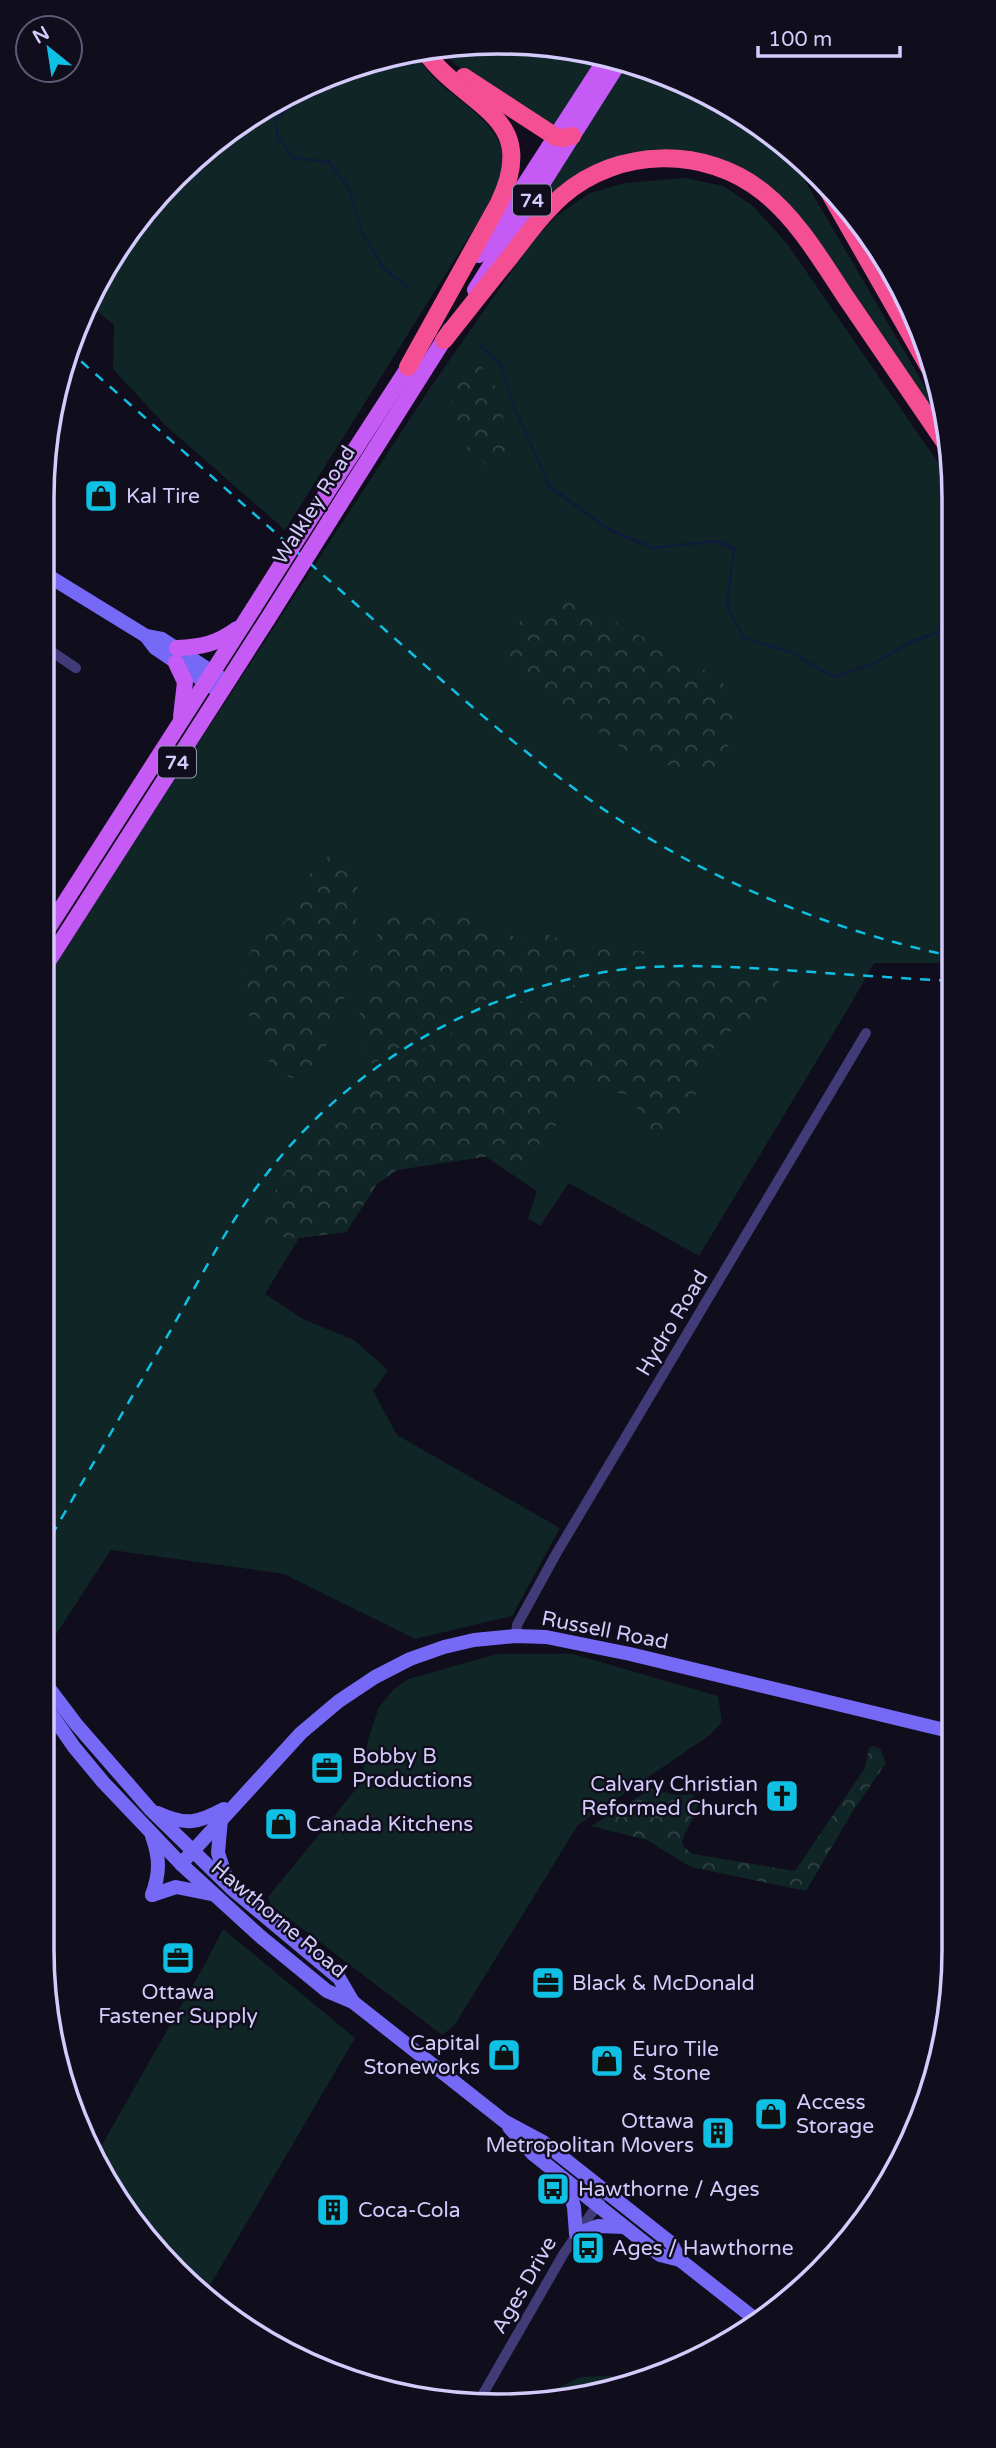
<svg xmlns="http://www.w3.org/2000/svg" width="996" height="2448" font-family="'Varela Round',sans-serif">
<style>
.grass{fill:#102526}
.forest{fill:url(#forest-crowns)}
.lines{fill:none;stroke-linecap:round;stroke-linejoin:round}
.stream{stroke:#0e1b3a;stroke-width:2.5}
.street{stroke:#413b78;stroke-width:10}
.secondary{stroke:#7669f5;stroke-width:14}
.primary{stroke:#c55af4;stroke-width:16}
.highway{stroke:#f34f92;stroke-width:18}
.rail{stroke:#0fc0e4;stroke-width:2.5;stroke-dasharray:10 9;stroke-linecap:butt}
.primary-bridge{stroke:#c55af4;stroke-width:16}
.labels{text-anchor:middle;stroke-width:5;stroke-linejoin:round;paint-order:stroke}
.shield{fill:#100d1c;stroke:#9992b9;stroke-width:2}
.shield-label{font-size:19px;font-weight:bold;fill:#d4cbfc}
.poi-label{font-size:21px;fill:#d4cbfc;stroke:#100d1c;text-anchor:start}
.street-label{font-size:21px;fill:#d4cbfc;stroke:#100d1c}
.rim{fill:none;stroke:#d4cbfc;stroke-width:3.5}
</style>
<defs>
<pattern id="forest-crowns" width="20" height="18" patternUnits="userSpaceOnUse" patternTransform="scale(1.75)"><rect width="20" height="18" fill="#102526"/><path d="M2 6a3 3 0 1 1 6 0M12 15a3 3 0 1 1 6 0" fill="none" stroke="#324346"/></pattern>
</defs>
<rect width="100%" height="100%" fill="#100d1c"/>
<!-- grass -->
<g class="grass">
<path d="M468,43L498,44L520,50L545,51L562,47L598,55L554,127C513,104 470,82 438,48Z"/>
<path d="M413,52C420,60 426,70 434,78C462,106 517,130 500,180C494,195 484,210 477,224L285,530L165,425L113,369L114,325L88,304C146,175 273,75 413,52Z"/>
<polygon points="629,62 644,66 751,119 787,150 945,421 950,438 832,270 739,169 633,156 534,220 528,216"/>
<polygon points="685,178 723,186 753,206 788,245 950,480 951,963 874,963 845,1014 699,1256 569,1183 540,1226 528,1218 537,1191 483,1155 397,1170 377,1184 346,1232 299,1238 265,1294 305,1320 354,1340 388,1370 373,1391 397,1435 560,1528 512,1616 415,1639 284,1574 111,1550 53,1639 42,1630 42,983 430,388 530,245 555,217 590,193 625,183"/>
<polygon points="497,1654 573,1654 718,1696 722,1722 710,1735 578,1825 454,2026 442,2035 271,1905 268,1897 361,1783 368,1740 379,1707 394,1689 408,1679"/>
<polygon points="223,1929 355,2038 206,2292 155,2250 98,2152 206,1962"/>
<polygon points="611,2376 625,2383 587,2397 536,2399 580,2377"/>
</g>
<!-- forest -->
<g class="forest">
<polygon points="468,364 482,367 497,390 510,451 504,474 472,456 457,431 451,400 457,379"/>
<polygon points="566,596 721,679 739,718 719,770 700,776 625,750 512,671 505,653 514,625"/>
<path d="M330,855L340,857L353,873L358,884L355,938L358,958L342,1004L330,1027L326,1046L313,1064L300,1077L291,1078L271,1066C266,1053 252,1033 250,1022C249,1017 250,1011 249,1006C244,982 235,973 252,950C263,936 283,927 292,913C307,887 301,875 330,855Z"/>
<polygon points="428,910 468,917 524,941 540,931 568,943 650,952 624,960 572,967 515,985 426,1031 373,1064 366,1059 359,1006 368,978 382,911"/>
<path d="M651,973L780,981L750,1024L717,1037L709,1063L681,1127L652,1134L629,1095L576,1084L556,1089C563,1129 550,1138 528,1169L497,1155L397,1170L377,1184L346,1232L299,1238L268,1236L259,1228C273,1197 283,1170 304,1143C314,1130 331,1119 344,1107C428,1034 538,980 651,973Z"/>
<path d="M873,1746L880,1748L886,1763L853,1811L806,1891L691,1867L647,1840L591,1826L651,1789L677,1795L692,1794L698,1801C698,1815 686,1827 682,1841L684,1847L693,1854L795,1871L865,1768L869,1748Z"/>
</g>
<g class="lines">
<!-- stream -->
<g class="stream">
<polyline points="315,82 304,95 276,120 278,138 294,158 329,162 349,188 362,232 383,267 408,288"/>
<polyline points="479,345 500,364 517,414 550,487 608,529 652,548 716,541 734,549 727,606 744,638 791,652 833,677 873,664 912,641 951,628"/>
<polyline points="562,2398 594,2387 611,2388"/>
</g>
<!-- street -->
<g class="street">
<polyline points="42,645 76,668"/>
<polyline points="516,1636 517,1625 556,1554 866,1033"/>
<polyline points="479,2401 564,2253 600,2201"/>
</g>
<!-- secondary -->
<g class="secondary">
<polyline points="42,572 146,636 162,639 220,677"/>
<polyline points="146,636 155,648 214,688"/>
<polyline points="42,1679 76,1724 150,1809 231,1888 339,1978 353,2002"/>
<polyline points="42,1701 74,1747 103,1782 181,1864 261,1937 327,1991 353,2002 504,2121 543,2142 671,2243 680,2260 755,2319"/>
<path d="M158,1813C186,1826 198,1823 224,1809"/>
<polyline points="221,1819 218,1853 227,1880"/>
<path d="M152,1836C160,1858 160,1873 152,1895"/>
<polyline points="181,1864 301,1733 339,1701 375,1677 410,1659 444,1647 474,1640 516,1636 546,1637 630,1654 953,1732"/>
<polyline points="152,1895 176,1887 211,1894"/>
<polyline points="509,2127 533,2154 660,2255 680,2260"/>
<polyline points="567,2183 574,2207 576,2234 598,2226 624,2227"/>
</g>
<!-- primary -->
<g class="primary">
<polyline points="479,255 607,57"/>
<polyline points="475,290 620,61"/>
<polyline points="317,508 415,357"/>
<polyline points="330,520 450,330"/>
<path d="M177,648C201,647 217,644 237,629"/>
<polyline points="176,663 185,682 181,717"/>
<polyline points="42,938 253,609"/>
<polyline points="42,971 267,620"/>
</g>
<!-- highway -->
<g class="highway">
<polyline points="513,44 535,47 552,46"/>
<polyline points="464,77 556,137 564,138 572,136"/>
<polyline points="824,183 929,367"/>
<path d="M444,340C466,312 488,284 510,257C526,236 542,214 562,196C618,147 706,146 763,192C798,220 821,260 845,296C880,348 915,399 950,450"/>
<path d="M408,367L499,203C542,114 464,108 424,50"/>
</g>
<!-- rail -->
<g class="rail">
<path d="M67,349C164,434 261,520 358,606C430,669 501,736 579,792C688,872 820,928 951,956"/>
<path d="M42,1552C83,1481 124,1410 165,1340C197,1285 226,1226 265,1176C354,1060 489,983 635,968C685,964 734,967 784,970C840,974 896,978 951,981"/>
</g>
<!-- primary-bridge -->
<g class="primary-bridge">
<polyline points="253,609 317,508"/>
<polyline points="267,620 330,520"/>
</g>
</g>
<!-- icons -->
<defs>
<symbol id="shop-square" viewBox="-11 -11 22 22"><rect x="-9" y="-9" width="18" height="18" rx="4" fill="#0fc0e4" stroke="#100d1c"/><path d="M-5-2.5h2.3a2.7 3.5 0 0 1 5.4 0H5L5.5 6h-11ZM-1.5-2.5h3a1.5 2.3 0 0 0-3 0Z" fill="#111"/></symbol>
<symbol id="office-square" viewBox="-11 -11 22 22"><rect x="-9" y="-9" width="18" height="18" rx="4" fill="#0fc0e4" stroke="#100d1c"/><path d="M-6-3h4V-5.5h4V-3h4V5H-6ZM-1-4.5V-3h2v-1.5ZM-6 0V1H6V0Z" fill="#111"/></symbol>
<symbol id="church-square" viewBox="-11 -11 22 22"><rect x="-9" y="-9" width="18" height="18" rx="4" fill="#0fc0e4" stroke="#100d1c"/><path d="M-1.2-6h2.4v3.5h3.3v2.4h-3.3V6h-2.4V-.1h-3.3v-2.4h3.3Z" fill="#111"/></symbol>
<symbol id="building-square" viewBox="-11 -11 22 22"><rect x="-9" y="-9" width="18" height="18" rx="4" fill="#0fc0e4" stroke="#100d1c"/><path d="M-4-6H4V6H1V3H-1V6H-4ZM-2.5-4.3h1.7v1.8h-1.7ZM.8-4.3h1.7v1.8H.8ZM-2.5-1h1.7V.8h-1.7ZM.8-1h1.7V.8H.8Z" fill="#111"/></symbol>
<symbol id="bus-square" viewBox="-11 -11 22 22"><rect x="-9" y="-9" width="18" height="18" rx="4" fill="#0fc0e4" stroke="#100d1c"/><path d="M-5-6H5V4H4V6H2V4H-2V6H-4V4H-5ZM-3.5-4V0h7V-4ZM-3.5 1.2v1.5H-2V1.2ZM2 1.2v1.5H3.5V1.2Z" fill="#111"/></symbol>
</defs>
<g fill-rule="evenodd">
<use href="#shop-square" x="82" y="477" width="38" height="38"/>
<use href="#office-square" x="308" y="1749" width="38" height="38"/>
<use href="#church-square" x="763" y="1777" width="38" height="38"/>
<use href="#shop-square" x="262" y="1805" width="38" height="38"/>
<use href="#office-square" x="159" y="1939" width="38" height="38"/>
<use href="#office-square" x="529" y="1964" width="38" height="38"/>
<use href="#shop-square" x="485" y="2036" width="38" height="38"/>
<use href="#shop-square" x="588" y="2042" width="38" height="38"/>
<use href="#shop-square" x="752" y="2095" width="38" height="38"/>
<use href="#building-square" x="699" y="2114" width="38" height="38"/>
<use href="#bus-square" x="534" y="2170" width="38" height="38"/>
<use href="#building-square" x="314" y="2191" width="38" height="38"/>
<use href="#bus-square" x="569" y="2229" width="38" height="38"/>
</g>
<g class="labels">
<!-- shield labels -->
<g class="shield">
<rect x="513" y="184.5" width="38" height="31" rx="5"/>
<rect x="158" y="746.5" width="38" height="31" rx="5"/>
</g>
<g class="shield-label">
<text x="532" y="207">74</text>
<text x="177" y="769">74</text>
</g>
<!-- poi labels -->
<g class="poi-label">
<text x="126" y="503">Kal Tire</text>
<text x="352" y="1763">Bobby B<tspan x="352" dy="24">Productions</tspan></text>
<text x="758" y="1791" text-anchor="end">Calvary Christian<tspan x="758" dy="24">Reformed Church</tspan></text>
<text x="306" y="1831">Canada Kitchens</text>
<text x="572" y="1990">Black &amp; McDonald</text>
<text x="178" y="1999" text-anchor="middle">Ottawa<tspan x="178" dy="24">Fastener Supply</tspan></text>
<text x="480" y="2050" text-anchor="end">Capital<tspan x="480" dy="24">Stoneworks</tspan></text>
<text x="632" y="2056">Euro Tile<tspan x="632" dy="24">&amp; Stone</tspan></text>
<text x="796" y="2109">Access<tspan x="796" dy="24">Storage</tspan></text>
<text x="694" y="2128" text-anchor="end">Ottawa<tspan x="694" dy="24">Metropolitan Movers</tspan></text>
<text x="578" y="2196">Hawthorne / Ages</text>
<text x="358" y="2217">Coca-Cola</text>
<text x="612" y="2255">Ages / Hawthorne</text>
</g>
<!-- street labels -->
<g class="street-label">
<text transform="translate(314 505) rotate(-58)" y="7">Walkley Road</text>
<text transform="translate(672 1323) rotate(-59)" y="7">Hydro Road</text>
<text transform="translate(605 1630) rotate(11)" y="7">Russell Road</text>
<text transform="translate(279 1919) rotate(40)" y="7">Hawthorne Road</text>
<text transform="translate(524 2285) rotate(-60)" y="7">Ages Drive</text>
</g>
</g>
<!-- crop -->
<path d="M0 0H996V2448H0ZM498 54H498A444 444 0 0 1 942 498V1950A444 444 0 0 1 498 2394H498A444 444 0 0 1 54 1950V498A444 444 0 0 1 498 54Z" fill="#100d1c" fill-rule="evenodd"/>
<path class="rim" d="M498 54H498A444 444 0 0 1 942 498V1950A444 444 0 0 1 498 2394H498A444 444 0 0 1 54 1950V498A444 444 0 0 1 498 54Z"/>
<!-- north arrow -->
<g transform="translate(49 49) rotate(330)"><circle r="33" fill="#100d1c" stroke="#5e5976" stroke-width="2"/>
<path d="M0-5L12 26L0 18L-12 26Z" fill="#0fc0e4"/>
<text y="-10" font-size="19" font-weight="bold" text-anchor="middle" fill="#d4cbfc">N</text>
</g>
<!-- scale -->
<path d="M758 46v10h142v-10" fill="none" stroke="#d4cbfc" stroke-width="3.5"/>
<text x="768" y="46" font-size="21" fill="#d4cbfc" stroke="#100d1c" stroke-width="5" paint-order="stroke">100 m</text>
</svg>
